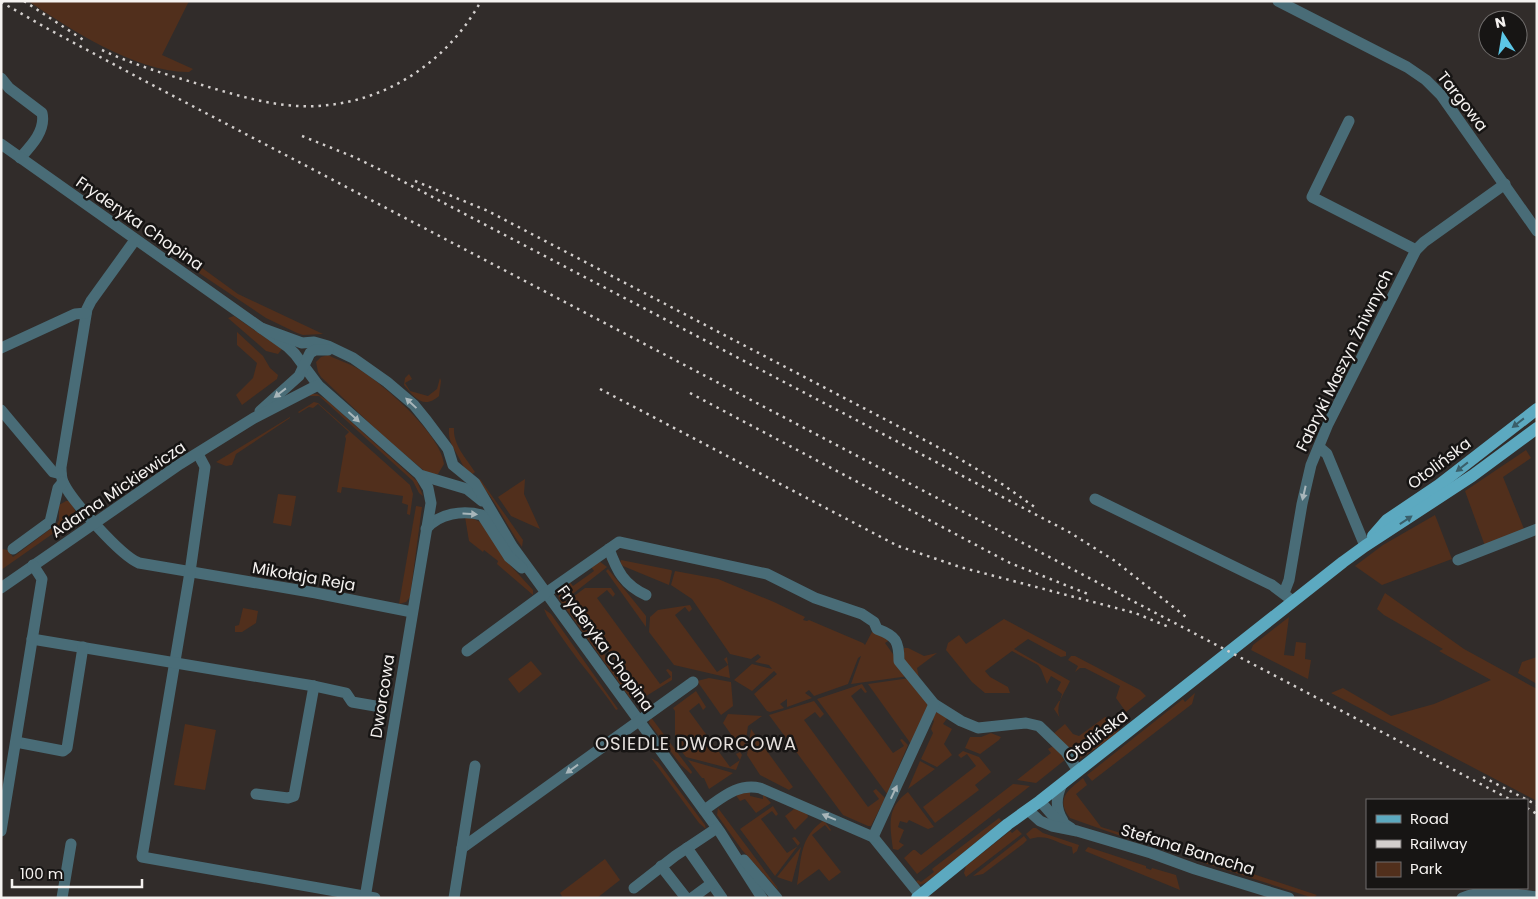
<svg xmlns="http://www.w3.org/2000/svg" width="1538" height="899" font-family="Poppins,sans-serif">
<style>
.green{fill:#512f1c}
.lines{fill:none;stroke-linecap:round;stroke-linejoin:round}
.minor{stroke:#496c77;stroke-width:11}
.major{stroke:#5ca9c0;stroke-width:12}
.rail{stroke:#d3cfcd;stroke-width:2.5;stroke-dasharray:2.5 5;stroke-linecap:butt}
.oneway{fill:#a8b6ba}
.oneway2{fill:#3a5f6a}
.labels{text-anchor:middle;stroke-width:5;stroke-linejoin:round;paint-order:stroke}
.street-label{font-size:16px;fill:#f5f2f0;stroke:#171514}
.neighbourhood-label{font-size:18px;letter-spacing:1px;fill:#e5e0dd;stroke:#171514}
</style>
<rect width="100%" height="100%" fill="#312c2a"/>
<!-- green -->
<g class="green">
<path d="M28,1H189L162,55L193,69L189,72C137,73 70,29 28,1Z"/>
<polygon points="198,265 238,294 323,334 303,335 297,333 266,318 196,271 196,269 194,267"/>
<polygon points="234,316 282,349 278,354 266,351 228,318"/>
<polygon points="237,332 263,356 270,368 278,375 277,379 242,405 236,395 253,378 257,363 237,345"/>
<path d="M328,355C340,361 354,365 365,373C389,390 441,435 444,464L438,474L429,475L382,435L321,377L318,372L316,362L321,357Z"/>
<path d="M409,374L412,379L405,383L410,391L428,396L437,389L440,378L441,381L439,396C423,410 414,397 404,385L405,378Z"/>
<polygon points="311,394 317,394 327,400 417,481 423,496 419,493 413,481 327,403 319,396 305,396"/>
<polygon points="314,402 318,403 410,485 413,494 410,515 407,514 408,505 402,503 403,496 342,487 341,493 337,492 346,439 345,436 349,432 318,404 313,408 309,407 299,413 298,412"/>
<polygon points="290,417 290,418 236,454 232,465 226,466 216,462"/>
<path d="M449,428H454C453,445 466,458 475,472L470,476C465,470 463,465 459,458C453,447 448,441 449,428Z"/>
<polygon points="1526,450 1531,458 1503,477 1524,529 1485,546 1465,491"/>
<path d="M480,479L523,540L522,547C506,526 496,499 477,481Z"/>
<polygon points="525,479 524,494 540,529 511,516 498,497"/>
<polygon points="278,494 296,496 291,526 273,523"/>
<polygon points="66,501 70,501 78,516 1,570 1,549 8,550 13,557 57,524 59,520 59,505"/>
<polygon points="416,506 422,507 410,597 406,602 399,604"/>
<polygon points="1435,515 1452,559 1382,585 1355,566 1383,545"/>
<polygon points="465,517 474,519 482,523 510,565 533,590 533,595 497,564 498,561 484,550 483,552 469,541"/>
<polygon points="621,560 671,570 672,571 669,585 623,566 620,563"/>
<polygon points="599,561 607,567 570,596 567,596 561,587 569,581 573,586 594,571 590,565"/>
<polygon points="608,569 646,616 646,627 606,571"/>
<polygon points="675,571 718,579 774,602 805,617 803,620 807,621 809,620 863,643 865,645 872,632 877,632 891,639 885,643 909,676 851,684 861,656 858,658 848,684 814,696 809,690 805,693 812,698 787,707 787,699 780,704 784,708 770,712 767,711 754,694 777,674 774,671 752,691 734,680 752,664 772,669 769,665 755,662 761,657 758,654 751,659 730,654 692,599 671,585"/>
<polygon points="585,588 611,588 615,594 613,597 607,590 597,598 660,684 671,677 666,670 668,669 672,672 672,680 643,698 570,599"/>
<polygon points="558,591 634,695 630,698 559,599"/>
<polygon points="1385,593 1464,649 1537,689 1537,801 1331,693 1343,688 1391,716 1434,704 1491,680 1439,651 1443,649 1384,615 1377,609"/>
<polygon points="690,605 692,609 689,612 685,607 675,615 717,672 728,665 724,659 727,657 730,678 674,665 649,632 650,617 658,610"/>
<polygon points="243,608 258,611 256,623 242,632 235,632 235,626 239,625"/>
<path d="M544,609L551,614L618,709L616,710C608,698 600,688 591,676C575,657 561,636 547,616Z"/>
<polygon points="1289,617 1284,655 1294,656 1296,642 1306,643 1305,659 1311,660 1308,679 1251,650 1253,645"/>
<path d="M1004,619L1066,652V656L1061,657L1028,639L1014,649L1070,681C1065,692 1054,706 1060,718L1054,709L1059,701H1060L1062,694L1057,690L1061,682L1051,676L1047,684L1041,669L1038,665L1012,651L985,671L990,677L1008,687L1010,693H985L972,682L946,650L948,643L959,635L966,644Z"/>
<polygon points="904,648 908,648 924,656 937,653 917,668 919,678 900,660"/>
<polygon points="1071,656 1075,656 1140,690 1146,696 1126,712 1116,698 1120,686 1085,668 1080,668 1075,672 1078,666 1068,660"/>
<polygon points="1537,657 1537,684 1518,673 1522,662"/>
<polygon points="531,661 542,674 519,693 508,679"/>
<polygon points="709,678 731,682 733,706 721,715 697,681"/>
<polygon points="910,678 931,705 911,744 868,684"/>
<polygon points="862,684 867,692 865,693 861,688 851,696 893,753 904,746 900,740 902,739 908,745 887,794 817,699"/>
<polygon points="696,691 706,707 703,710 699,703 689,711 730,767 740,760 736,754 740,752 742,755 736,770 686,757 675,743 675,711 673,708"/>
<polygon points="1195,693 1192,704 1092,781 1087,775 1183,699 1185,702"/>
<polygon points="814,701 824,714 820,718 815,712 804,720 868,807 879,799 873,791 876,789 885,798 871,826 868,826 843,815 769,715"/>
<polygon points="936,710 948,717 943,724 952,729 944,744 952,755 937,767 921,759 933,733 931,729 934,721 931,717"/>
<polygon points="728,714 762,716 748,726 744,753 723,723"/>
<polygon points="650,716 692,772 691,774 681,765 649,723"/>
<polygon points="1105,717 1112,718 1115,720 1072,754 1053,734 1065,724 1073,734 1079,736"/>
<polygon points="185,724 216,730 205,790 174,785"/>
<polygon points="1118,725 1119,730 1116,735 1080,759 1075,758"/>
<polygon points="751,729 793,787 789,790 760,775 747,755"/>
<polygon points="991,733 1001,737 999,740 980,754 965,748 970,737 981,737"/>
<polygon points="1055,745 1066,759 1036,783 1017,780 1051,753 1048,749"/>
<polygon points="963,751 979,757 991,772 975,785 979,790 935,823 923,807 976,766 967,754 961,758 958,755"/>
<polygon points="651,758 658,762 705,825 706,829 699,823"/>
<polygon points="688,760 733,773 709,789 704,778 702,778"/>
<polygon points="920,761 935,769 908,789"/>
<path d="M1083,778L1087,785L1076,794L1101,827L1134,837L1132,840L1070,818C1055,799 1068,790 1083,778Z"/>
<polygon points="1013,784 1030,786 917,874 904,858 913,850 915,850 921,855"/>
<polygon points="750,790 750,796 763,799 763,794 771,803 756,813 745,799 740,801 735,794"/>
<path d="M908,792L934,827L928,829L909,820L907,823L900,821L898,827L904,830L899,842L904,845L898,850L893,849C890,825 886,808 908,792Z"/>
<polygon points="773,806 778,814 776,816 772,811 761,819 787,853 798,846 792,838 795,837 800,843 775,876 740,829"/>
<polygon points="718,808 777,887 778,890 742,850 717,815"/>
<polygon points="800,808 807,813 808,817 795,830 785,816 794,809"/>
<polygon points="999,818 1002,821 927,882 920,885 916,882 918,880 921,882 934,872 932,869"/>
<path d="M824,820L831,830L830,831L825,825L812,835L841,872L829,881L819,869L797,885C802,857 799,838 824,820Z"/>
<path d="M1033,828H1036L1043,833L1079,845L1077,851L1073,854L1072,847C1057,843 1046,833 1030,839L1026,834Z"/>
<polygon points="1017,829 1022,834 966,877 964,873 966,866 1010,831 1012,833"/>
<polygon points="1024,836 1027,840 1023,844 983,874 973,876"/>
<polygon points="801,847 792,882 777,877"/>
<polygon points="1088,847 1146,866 1146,868 1151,870 1152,868 1176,875 1180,890 1085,851"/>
<polygon points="1199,856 1317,895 1313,898 1198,861"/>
<polygon points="605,859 620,880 597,898 563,898 560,893"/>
</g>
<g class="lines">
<!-- minor -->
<g class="minor">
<polyline points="1278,1 1407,67 1426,80 1441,95 1537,231"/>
<path d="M1,78L9,88L42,113C46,130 32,145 20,158"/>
<polyline points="1349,121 1312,197 1416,250"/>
<polyline points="1,144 288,347 295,354 318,385 420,475 467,489 482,501"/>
<path d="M135,240L91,301L87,309L61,467C61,472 61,477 63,482C71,500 121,556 139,563L316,593L412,612"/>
<polyline points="261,328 302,343 314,342 328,346 353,358 387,382 414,405 427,421 448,449 453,465 475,483 512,546 720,832 762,898"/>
<polyline points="1,348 75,314 86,313"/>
<polyline points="1,410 53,472 61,474"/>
<polyline points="260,411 299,376 310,353 315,350 328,350"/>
<polyline points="1319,447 1327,454 1365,546"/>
<polyline points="198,454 205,467 190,572 142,857 375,898"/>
<polyline points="1095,499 1272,585 1289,598"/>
<path d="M426,529C439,513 463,510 482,515L509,557L522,568"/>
<polyline points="13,549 50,522 58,488 63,482"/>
<path d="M609,549C617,571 624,585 646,595"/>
<polyline points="1458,560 1537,529"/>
<polyline points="1,588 180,464 254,418 318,385"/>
<polyline points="1284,593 1289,580 1302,504 1311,465 1328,424 1416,250 1424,242 1505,184"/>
<polyline points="32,639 314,686"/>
<path d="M467,651L546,593L619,542L767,574L815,598L862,614L874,622L877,629C896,636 899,641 899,661L934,704L961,721L978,728L1026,723L1039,726L1066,752L1078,771"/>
<polyline points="16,742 63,751 67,748 83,647"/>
<path d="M1062,784C1056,797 1055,808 1063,821"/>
<polyline points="256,794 288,798 294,796 314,686 346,693 352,702 381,707"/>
<polyline points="1040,801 1054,817 1071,828"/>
<path d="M704,810C722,798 737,783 760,788L873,837L920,895"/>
<polyline points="1028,810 1040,821 1052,826 1077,831 1151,853 1195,869 1289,898"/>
<polyline points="1,831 42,579 33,565"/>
<polyline points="873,837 934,704"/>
<polyline points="462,848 693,682"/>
<polyline points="687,848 722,898"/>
<polyline points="744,860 777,898"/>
<polyline points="661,866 686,898"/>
<polyline points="634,888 675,856 717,828"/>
<polyline points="62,898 71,844"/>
<polyline points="365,898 431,503 428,488 420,475"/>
<polyline points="454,898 475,766"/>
<polyline points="692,898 711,884"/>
<path d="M1462,898C1486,888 1512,894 1537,897"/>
</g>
<!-- major -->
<g class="major">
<polyline points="1373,536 1387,520 1439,485 1537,409"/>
<polyline points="917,898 1008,824 1040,801 1343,562 1365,546 1472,476 1537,428"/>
</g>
<!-- rail -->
<g class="rail">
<polyline points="24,1 85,41"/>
<polyline points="1,2 50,30 143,80 1511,800"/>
<path d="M102,50C134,65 168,75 202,85C232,94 265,104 297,106C374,110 444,68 481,1"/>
<polyline points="302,136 354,157 387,173 1069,532 1115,561 1186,617"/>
<polyline points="415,181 488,211 953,455 1002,484 1036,508"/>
<polyline points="600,389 898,546 960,567 1135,613 1169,627"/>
<polyline points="690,393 1010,563 1088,594"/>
<polyline points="1483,777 1537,805"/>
<polyline points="1527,808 1537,814"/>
</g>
</g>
<!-- one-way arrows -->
<defs><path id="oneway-solid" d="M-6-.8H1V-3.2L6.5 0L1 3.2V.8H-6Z" transform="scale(1.25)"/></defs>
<g class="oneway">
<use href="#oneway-solid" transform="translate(280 393) rotate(142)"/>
<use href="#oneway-solid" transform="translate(411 403) rotate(-137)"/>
<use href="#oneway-solid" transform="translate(354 417) rotate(42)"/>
<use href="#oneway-solid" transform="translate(1304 493) rotate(103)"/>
<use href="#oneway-solid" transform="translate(470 514) rotate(3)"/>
<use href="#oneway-solid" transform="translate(572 769) rotate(144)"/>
<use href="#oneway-solid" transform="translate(894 792) rotate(-65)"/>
<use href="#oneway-solid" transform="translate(829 817) rotate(-157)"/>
</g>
<g class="oneway2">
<use href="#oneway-solid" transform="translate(1518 423) rotate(142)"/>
<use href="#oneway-solid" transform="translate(1462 467) rotate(142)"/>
<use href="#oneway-solid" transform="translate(1406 520) rotate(-34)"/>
</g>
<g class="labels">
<!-- street labels -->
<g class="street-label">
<text transform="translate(1463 101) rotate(52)" y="6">Targowa</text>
<text transform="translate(140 223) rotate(35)" y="6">Fryderyka Chopina</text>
<text transform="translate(1344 360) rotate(-64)" y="6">Fabryki Maszyn Żniwnych</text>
<text transform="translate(1439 463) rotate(-37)" y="6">Otolińska</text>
<text transform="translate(118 489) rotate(-34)" y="6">Adama Mickiewicza</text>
<text transform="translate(304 576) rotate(10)" y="6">Mikołaja Reja</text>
<text transform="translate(606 648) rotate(54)" y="6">Fryderyka Chopina</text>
<text transform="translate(382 696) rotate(-81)" y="6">Dworcowa</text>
<text transform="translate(1096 736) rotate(-38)" y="6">Otolińska</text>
<text transform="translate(1188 849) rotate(17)" y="6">Stefana Banacha</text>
</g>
<!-- neighbourhood labels -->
<g class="neighbourhood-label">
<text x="696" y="750">OSIEDLE DWORCOWA</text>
</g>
</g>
<!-- border -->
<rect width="1538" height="899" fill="none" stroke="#f5f2f0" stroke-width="5"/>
<!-- legend -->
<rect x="1366" y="799" width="162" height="90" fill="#171514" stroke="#706d6c"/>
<rect x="1376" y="815" width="25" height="8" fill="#5ca9c0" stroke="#706d6c"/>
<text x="1410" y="824" font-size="15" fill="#f5f2f0">Road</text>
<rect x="1376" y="840" width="25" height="8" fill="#d3cfcd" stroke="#706d6c"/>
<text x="1410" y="849" font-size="15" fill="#f5f2f0">Railway</text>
<rect x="1376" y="862" width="25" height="15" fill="#512f1c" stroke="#706d6c"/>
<text x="1410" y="874" font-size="15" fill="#f5f2f0">Park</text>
<!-- north arrow -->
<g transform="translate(1503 35) rotate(348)"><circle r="24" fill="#171514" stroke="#706d6c"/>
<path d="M0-4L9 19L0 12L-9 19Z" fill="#5cc7e7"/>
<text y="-8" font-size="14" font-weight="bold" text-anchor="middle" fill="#f5f2f0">N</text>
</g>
<!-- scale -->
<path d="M12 879v8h130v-8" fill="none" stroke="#f5f2f0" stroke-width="2.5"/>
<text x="20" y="879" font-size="15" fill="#f5f2f0" stroke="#171514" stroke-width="4" paint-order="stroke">100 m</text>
</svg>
